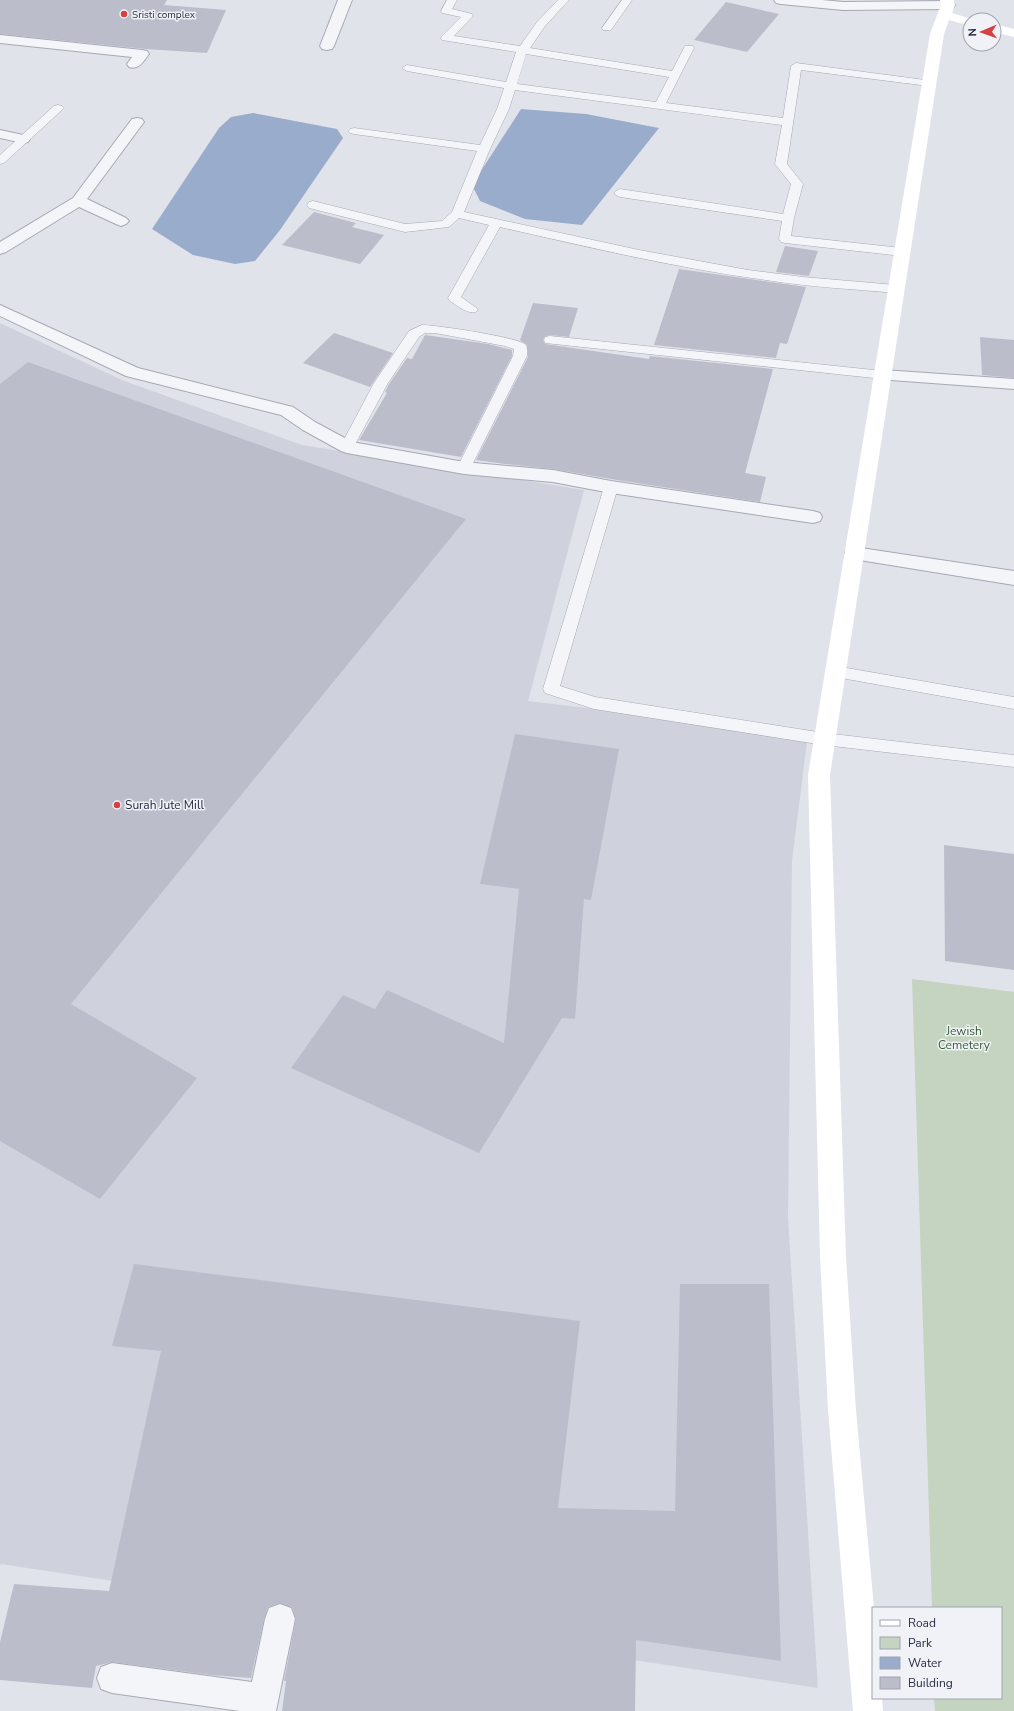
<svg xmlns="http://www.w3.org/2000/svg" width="1014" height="1711" font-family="'Nunito Sans',sans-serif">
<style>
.built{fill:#cfd2dc}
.green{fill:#c4d4c1}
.water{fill:#9aaccc}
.building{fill:#bbbeca}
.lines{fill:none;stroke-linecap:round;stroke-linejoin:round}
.lane-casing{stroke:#a6a9b5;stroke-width:1}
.street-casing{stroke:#a6a9b5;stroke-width:2}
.lane{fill:#f4f5f8;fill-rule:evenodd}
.street{fill:#f4f5f8;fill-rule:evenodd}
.secondary{fill:#fff;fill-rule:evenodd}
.poi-dot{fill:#d54043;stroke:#f0f2f7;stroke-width:1.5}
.labels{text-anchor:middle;stroke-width:3;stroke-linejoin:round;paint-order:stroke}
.far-poi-label{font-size:10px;fill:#282e43;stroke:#f0f2f7;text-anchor:start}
.poi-label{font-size:12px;fill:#282e43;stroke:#f0f2f7;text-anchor:start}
.park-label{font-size:12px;fill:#375f35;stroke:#f0f2f7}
</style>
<rect width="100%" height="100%" fill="#e1e3ea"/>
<!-- built -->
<polygon class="built" points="0,323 122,380 302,445 584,490 528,701 808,734 792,861 788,1218 818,1688 1,1564 0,1566"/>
<!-- green -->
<polygon class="green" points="912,979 1014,992 1014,1711 935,1711 934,1698 1001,1698 1001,1608 932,1608"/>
<!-- water -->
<g class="water">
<polygon points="521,109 586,114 659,128 582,225 525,219 480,201 472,185"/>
<polygon points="253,113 337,129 343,138 280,230 255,261 235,264 193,255 152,229 219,128 231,117"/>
</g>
<!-- building -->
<g class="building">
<polygon points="0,0 167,0 164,5 226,10 207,53 146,49 0,34"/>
<polygon points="726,2 779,14 747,52 694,40"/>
<polygon points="314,212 356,223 352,227 384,235 360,264 282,245"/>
<polygon points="785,246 818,251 809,276 776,272"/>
<polygon points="679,269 806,287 787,344 780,343 776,358 654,345"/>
<polygon points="533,303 578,308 569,337 550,335 545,336 543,340 545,344 649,359 650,356 773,369 745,473 766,477 760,502 617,480 553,469 505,464 476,460 528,357 527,345 520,340"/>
<polygon points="334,333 393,353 370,387 303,363"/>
<polygon points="425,335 488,344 512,350 512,356 461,457 359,440 387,393 385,392 389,384 407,358 412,359"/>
<polygon points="980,337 1014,340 1014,378 982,375"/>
<polygon points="28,362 466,519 71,1004 197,1078 100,1199 0,1141 0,384"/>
<polygon points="515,734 619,749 591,900 584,899 575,1019 562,1018 479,1153 291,1068 343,995 375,1009 387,990 504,1043 519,889 480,884"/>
<polygon points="944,845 1014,854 1014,970 945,961"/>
<polygon points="134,1264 580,1321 558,1508 675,1511 680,1284 769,1284 781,1661 636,1640 635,1711 282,1711 286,1681 284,1681 296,1619 292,1607 279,1603 268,1607 264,1619 251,1678 211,1675 112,1662 96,1666 92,1688 0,1680 0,1642 14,1584 109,1591 161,1351 112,1346"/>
</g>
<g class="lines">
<defs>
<g id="lane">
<path d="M447,0H457L452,9L472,14L473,16L454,36L520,46L537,22L558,0H569L545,26L530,48L672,71L685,46H693L694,48L666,103L783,118L791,66L796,63L933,81L934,83L933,85L929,86L801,70L787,164L803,184L794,218L791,236L902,248L906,249L908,252L906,255L902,256L785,243L781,242L779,239L782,221L620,197L616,195L614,193L616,191L620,189L783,214L791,184L775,164L782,125L515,90L509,109L490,149L464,212L639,250L748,270L803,277L896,285L900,286L902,289L900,292L896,293C853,289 809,287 766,280C676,268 588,247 500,227L461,297L478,309L476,312C467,314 458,306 450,301L448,298L489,225L459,218L449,227L405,232L309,208L307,205L309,202L313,201L405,224L442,221L452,212L477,151L354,134L350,133L348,131L350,129L354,128L480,145L497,109L504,88L407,71L402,68L407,65L506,82L516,52L442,40L441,38L442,36L461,17L442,13L441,11ZM526,54L669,77L656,102L517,84Z"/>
<polygon points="622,0 632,0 611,30 603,30 602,28"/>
<polygon points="58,105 62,106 64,108 62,110 4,163 0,164 0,155 54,106"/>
<path d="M422,325C436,325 515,337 525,344C528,347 527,353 527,356L469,471L464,473L459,471L457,468L513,356L514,349L505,346L435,333H425L419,337L388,383L352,450L347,451L342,450L340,447L374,383L409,331Z"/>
<polygon points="550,336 883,371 888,372 890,375 888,378 883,379 545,343 544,340 545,337"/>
<polygon points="611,482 616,484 618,487 560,686 595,697 824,733 1014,755 1014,767 824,745 594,709 545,693 543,689 604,487 606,484"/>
<polygon points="835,666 1014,697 1014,709 830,676 827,672 830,668"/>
</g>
<g id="street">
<polygon points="338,0 352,0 334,46 332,49 327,50 322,49 320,46"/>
<polygon points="774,0 822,0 843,2 948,1 953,2 955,5 953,8 948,9 843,10 781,4 776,3"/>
<path d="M0,35L142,50L147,51L149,54C143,62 139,70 129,67L127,64L132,57L0,43Z"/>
<polygon points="137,118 142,119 144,122 87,199 126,218 129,221 126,224 121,226 116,224 79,207 6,252 0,254 0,242 73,198 132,119"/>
<polygon points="0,130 28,136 30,139 28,142 23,143 0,138"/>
<polygon points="0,305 138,368 293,407 315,422 352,442 464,462 553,470 611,481 813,511 820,513 822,517 820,521 813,523 611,493 553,482 464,474 347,453 341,451 303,430 281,415 126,376 0,316"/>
<polygon points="883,370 1014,379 1014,389 877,379 874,375 877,371"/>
<polygon points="854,547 1014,571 1014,585 847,558 845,553 847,548"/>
<polygon points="280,1604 291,1608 295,1619 276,1711 240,1711 112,1693 101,1689 97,1678 101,1667 112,1663 252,1682 265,1619 269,1608"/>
</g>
</defs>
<!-- lane casing -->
<use href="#lane" class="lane-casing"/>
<!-- street casing -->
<use href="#street" class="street-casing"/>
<!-- lane -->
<use href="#lane" class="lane"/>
<!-- street -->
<use href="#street" class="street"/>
<!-- secondary -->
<g class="secondary">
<polygon points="940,0 954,0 955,5 952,13 975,20 970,20 970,26 949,20 944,34 830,775 846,1257 856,1410 874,1608 873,1698 882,1698 883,1711 853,1711 828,1410 820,1257 808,775 930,34 941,5"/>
<polygon points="994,24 1014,29 1014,37 994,32"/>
</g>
</g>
<!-- markers -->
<g class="poi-dot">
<circle cx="124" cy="14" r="4"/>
<circle cx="117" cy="805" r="4"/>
</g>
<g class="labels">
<!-- far-poi labels -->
<g class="far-poi-label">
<text x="132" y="18">Sristi complex</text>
</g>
<!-- poi labels -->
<g class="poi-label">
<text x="125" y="809">Surah Jute Mill</text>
</g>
<!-- park labels -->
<g class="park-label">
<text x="964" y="1035">Jewish<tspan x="964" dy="14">Cemetery</tspan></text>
</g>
</g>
<!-- legend -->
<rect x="872" y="1607" width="130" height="92" fill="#f0f2f7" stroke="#a0a4af"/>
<rect x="880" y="1620" width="20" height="6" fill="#ffffff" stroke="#a0a4af"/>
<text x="908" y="1627" font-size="12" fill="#282e43">Road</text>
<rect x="880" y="1637" width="20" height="12" fill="#c4d4c1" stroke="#a0a4af"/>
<text x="908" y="1647" font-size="12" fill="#282e43">Park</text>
<rect x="880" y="1657" width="20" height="12" fill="#9aaccc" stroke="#a0a4af"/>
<text x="908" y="1667" font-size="12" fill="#282e43">Water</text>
<rect x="880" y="1677" width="20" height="12" fill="#bbbeca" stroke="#a0a4af"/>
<text x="908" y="1687" font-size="12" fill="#282e43">Building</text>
<!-- north arrow -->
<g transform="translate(982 32) rotate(268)"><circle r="19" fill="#f0f2f7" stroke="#a0a4af"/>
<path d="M0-3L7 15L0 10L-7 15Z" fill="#d54043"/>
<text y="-6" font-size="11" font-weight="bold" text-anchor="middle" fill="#282e43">N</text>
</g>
</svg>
